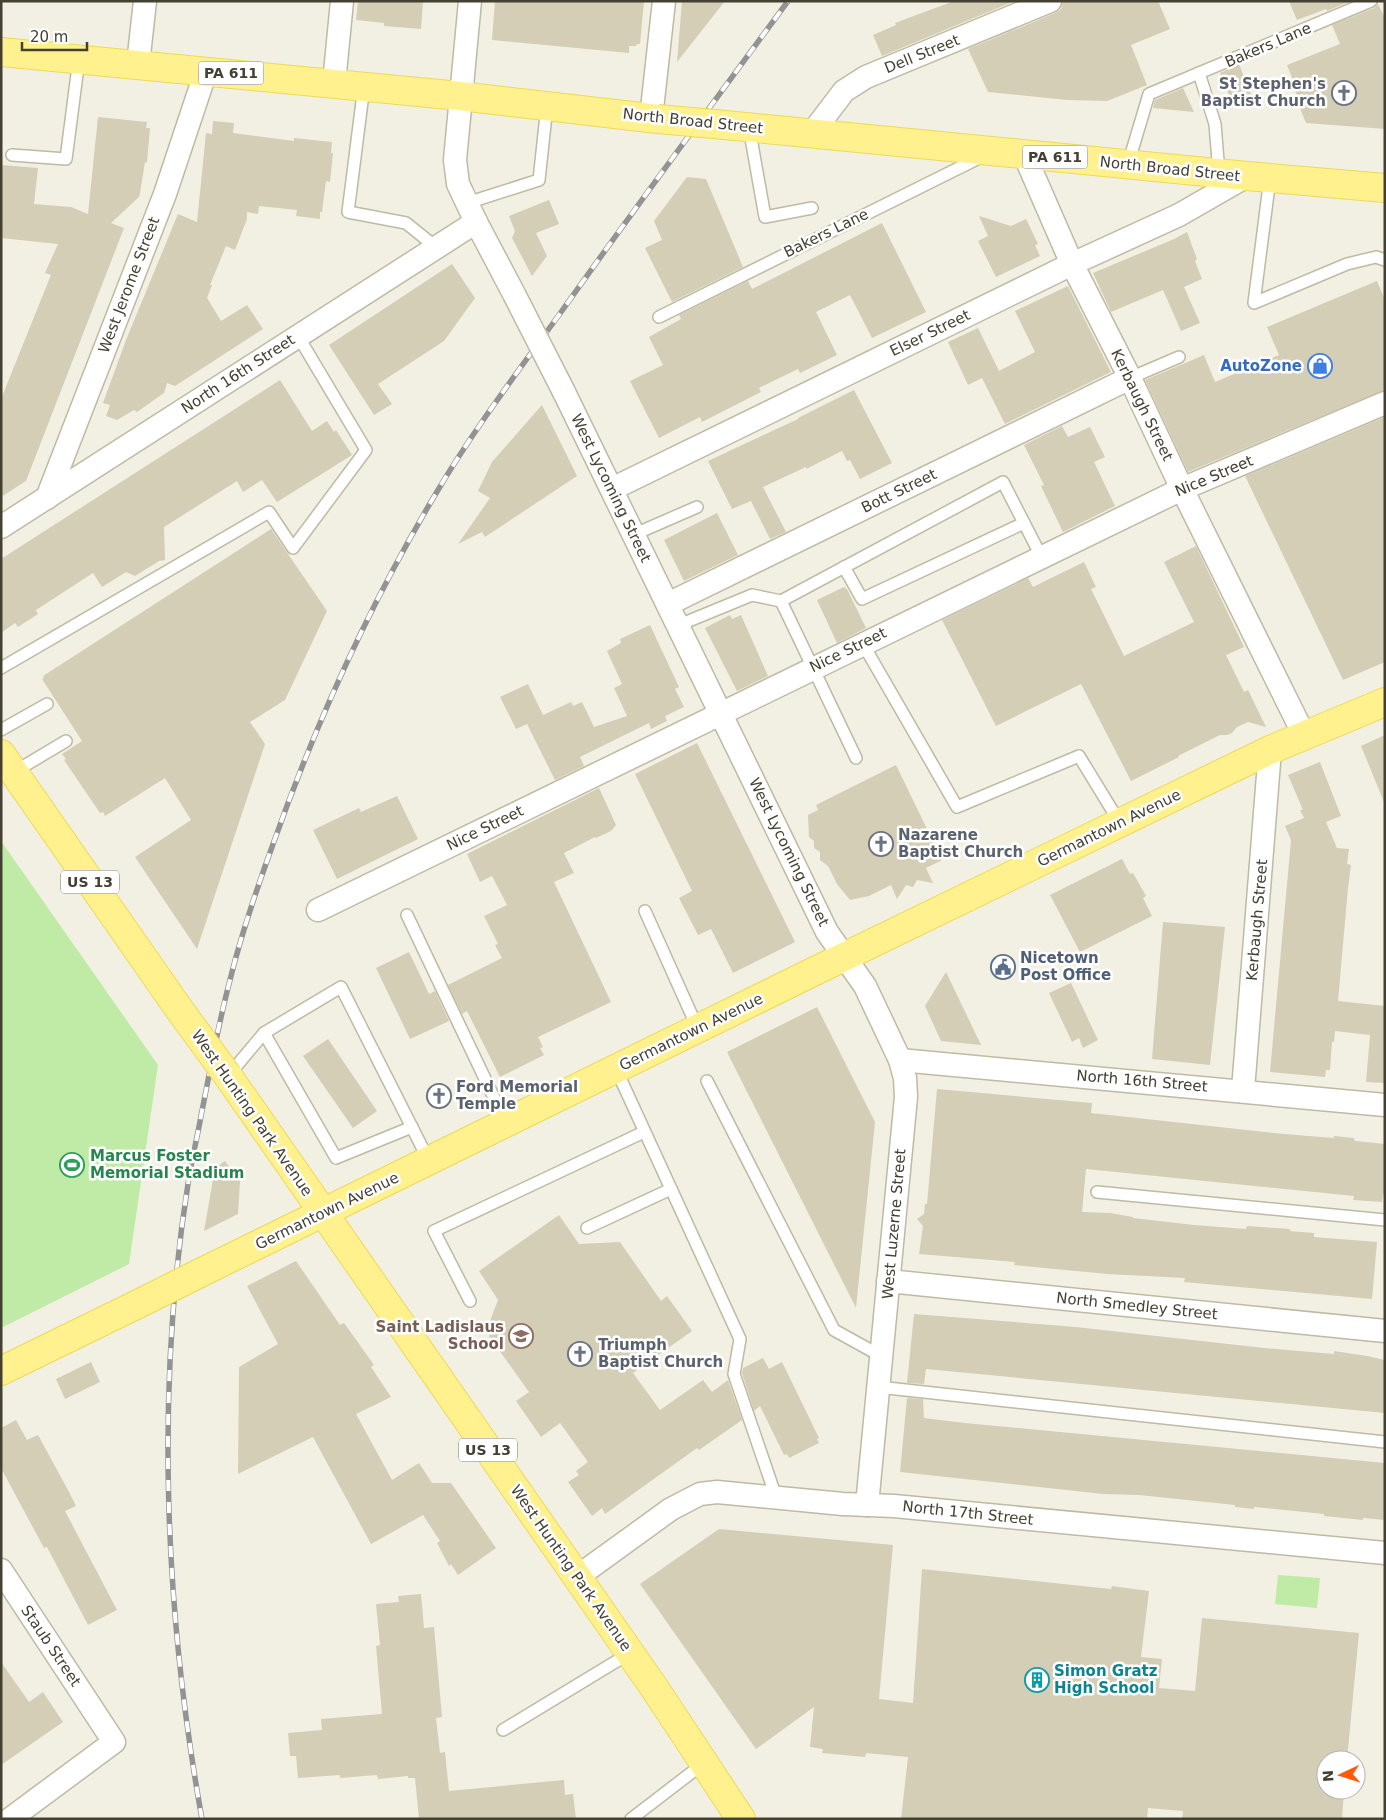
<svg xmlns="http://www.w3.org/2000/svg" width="1386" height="1820" font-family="'DejaVu Sans',sans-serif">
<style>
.green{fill:#c0eba6}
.building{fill:#d4ceb6}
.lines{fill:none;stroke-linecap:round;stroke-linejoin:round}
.lane-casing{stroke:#bebaa4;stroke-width:14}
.street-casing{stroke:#bebaa4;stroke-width:25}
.primary-casing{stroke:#edd955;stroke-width:30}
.lane{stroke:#fff;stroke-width:11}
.street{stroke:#fff;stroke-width:22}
.primary{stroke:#fff28e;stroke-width:28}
.rail-casing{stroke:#939393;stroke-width:5.5}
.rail{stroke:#fff;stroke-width:4;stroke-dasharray:11;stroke-linecap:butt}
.street-bridge-casing{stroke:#bebaa4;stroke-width:25;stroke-linecap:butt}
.primary-bridge-casing{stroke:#edd955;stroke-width:30;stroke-linecap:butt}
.street-bridge{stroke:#fff;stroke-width:22}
.primary-bridge{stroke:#fff28e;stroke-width:28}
.labels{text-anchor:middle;stroke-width:5;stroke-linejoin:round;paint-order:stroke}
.shield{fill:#fff;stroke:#7c7970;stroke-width:1}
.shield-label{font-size:14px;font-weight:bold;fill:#444032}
.street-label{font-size:15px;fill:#444032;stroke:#fff}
.worship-label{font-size:15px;font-weight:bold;fill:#5b616d;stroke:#fff;text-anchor:start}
.shop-label{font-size:15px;font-weight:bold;fill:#366cbe;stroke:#fff;text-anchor:end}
.service-label{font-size:15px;font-weight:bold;fill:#4e5e75;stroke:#fff;text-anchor:start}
.leisure-label{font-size:15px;font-weight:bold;fill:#27864d;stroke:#fff;text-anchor:start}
.education-label{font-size:15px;font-weight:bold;fill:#785e54;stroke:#fff;text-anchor:end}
.culture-label{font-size:15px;font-weight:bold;fill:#0d838f;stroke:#fff;text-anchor:start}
</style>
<rect width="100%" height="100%" fill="#f2f0e2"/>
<!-- green -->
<g class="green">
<polygon points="1,841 158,1065 129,1264 1,1328"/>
<polygon points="1278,1575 1320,1578 1317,1608 1275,1604"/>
</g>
<!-- building -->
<g class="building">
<polygon points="358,1 423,1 421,29 384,26 384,23 356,20"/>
<polygon points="495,1 644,1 640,44 637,44 636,46 629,46 629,53 492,40"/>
<polygon points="682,1 725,1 677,62"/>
<polygon points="954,1 1015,1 882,56 873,35 896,25 895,23"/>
<polygon points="1063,1 1158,1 1170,29 1131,45 1147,85 1107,101 1067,100 988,92 968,49 1055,13 1061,9"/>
<polygon points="1289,1 1351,1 1327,11 1326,9 1297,20"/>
<polygon points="1378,4 1385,18 1385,129 1306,123 1296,98 1297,95 1290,81 1293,80 1287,65 1340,44 1332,25 1374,8"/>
<polygon points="1239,64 1251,94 1232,102 1220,73"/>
<polygon points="1183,88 1194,112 1153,108 1155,100"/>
<polygon points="98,117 147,122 146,128 150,128 147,163 145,162 140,193 139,197 111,223 124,228 26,481 1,497 1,399 51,275 45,273 58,244 1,238 1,165 38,168 34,204 71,207 88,214"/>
<polygon points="213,121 234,123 233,133 294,141 294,138 332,142 331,153 333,153 330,182 326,181 322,212 320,212 320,219 296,216 297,210 259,206 258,214 247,212 247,219 235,250 226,246 210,285 212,285 207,298 221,321 247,305 263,329 175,386 167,383 164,393 137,412 134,410 117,420 106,416 110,405 103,403 126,340 178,214 197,222 206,133 212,134"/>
<polygon points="687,177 706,179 743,267 672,302 645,248 662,240 654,221"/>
<polygon points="549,200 559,224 536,233 547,256 532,276 512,238 515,231 509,216"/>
<polygon points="979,216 1011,226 1026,219 1038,244 1035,245 1040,256 996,277 978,241 988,236"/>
<polygon points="882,223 926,312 872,338 850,295 816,312 837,355 800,373 798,369 759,388 761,392 702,422 700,417 659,438 630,381 663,365 649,337 681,319 679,315 748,281 752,289"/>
<polygon points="1187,232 1197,259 1195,261 1202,279 1184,287 1200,323 1181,331 1163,290 1111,312 1093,273 1174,239"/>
<polygon points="452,264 475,298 444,341 378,384 392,404 374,415 329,345"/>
<polygon points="1377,281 1385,300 1385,390 1188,472 1145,380 1204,355 1215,382 1279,355 1267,327"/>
<polygon points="1068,286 1111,372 1005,424 982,378 968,385 948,342 978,328 999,371 1035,352 1015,311"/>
<polygon points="280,380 312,431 327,421 334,432 336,430 352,455 277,502 262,480 243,492 237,481 164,527 165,560 159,561 135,576 126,572 102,587 93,573 36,610 38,614 18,627 15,623 1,633 1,559"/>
<polygon points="854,390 892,463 860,479 850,460 847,461 842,451 806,469 806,467 763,487 786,532 770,539 751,501 732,509 708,461 798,419 798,418"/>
<polygon points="542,405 577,476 485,537 482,532 458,544 490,498 478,491 492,462"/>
<polygon points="1385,417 1385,662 1343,680 1245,476"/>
<polygon points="1062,426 1068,437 1090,427 1105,457 1094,462 1115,506 1063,532 1041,486 1044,485 1024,445"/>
<polygon points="717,513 738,555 684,581 664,540"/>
<polygon points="271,529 327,611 285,700 250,722 265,744 197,949 135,857 191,820 165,778 105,816 103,812 100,813 64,760 66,759 62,754 82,741 42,679 44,678 43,676"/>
<polygon points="1196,546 1244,647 1226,655 1244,692 1248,690 1266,727 1248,722 1237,727 1232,733 1227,735 1220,735 1178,756 1179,757 1131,781 1081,684 996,726 942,620 1028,578 1033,587 1084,562 1096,587 1091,589 1124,656 1194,622 1164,562"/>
<polygon points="844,587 846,589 847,589 866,628 837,643 817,600"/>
<polygon points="730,615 732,619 741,615 768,676 737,691 705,628"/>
<polygon points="650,625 679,687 675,689 684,707 665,716 667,721 651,729 649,723 580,757 584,766 555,780 527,724 516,729 500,697 528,684 543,715 571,702 573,706 582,702 594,727 627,716 614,688 622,684 607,651 621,643 620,639"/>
<polygon points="1385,735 1385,802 1384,802 1361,746"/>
<polygon points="697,743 795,942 733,973 711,929 698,935 679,898 692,891 635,774"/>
<polygon points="1320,762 1341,816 1326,822 1337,848 1349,849 1347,864 1351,865 1348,888 1338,1001 1385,1006 1385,1083 1366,1082 1370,1035 1335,1031 1334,1042 1332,1042 1330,1070 1326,1070 1325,1077 1270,1072 1291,840 1285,826 1304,818 1300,810 1303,810 1288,775"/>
<polygon points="896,765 942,860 926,868 933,883 917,880 913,887 906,885 897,899 891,885 869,896 850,900 837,884 828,866 820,860 820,852 814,848 814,841 809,837 808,815 818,810 816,805"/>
<polygon points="599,788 616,825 611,831 596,838 595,837 564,853 574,873 554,882 611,1002 538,1037 543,1047 540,1048 544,1055 500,1077 467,1011 462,1014 448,985 502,958 495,945 498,944 484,916 507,905 492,876 480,882 467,854"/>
<polygon points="397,796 418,839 337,879 313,830 359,808 361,812"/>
<polygon points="1122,859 1130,874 1133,873 1146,896 1143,898 1152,916 1080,952 1050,895"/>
<polygon points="1163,922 1225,927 1210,1065 1152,1059"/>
<polygon points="409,952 429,994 435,991 449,1021 410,1039 376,968"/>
<polygon points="946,972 981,1045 941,1041 925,1006"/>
<polygon points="1071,983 1098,1040 1083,1048 1079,1038 1072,1042 1049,993"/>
<polygon points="817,1007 875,1122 856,1308 727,1052"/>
<polygon points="328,1039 377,1111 353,1128 303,1056"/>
<polygon points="937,1089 1092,1103 1091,1113 1284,1134 1334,1138 1334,1136 1354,1138 1354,1140 1356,1141 1385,1144 1385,1194 1383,1194 1382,1202 1353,1200 1354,1196 1086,1169 1082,1212 1110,1213 1133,1217 1133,1218 1194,1225 1246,1229 1247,1226 1290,1229 1290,1231 1314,1233 1314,1237 1377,1242 1372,1299 1184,1282 1185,1278 1107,1274 1014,1265 1015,1262 919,1254 923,1226 917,1219 924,1214 925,1204 927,1204"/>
<polygon points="225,1161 240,1181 238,1214 204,1231 215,1168"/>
<polygon points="559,1215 579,1244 620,1242 661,1301 667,1296 692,1331 633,1373 660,1410 703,1380 712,1392 728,1380 742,1420 699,1450 697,1448 605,1514 602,1508 592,1516 568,1482 579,1475 576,1471 588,1462 560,1423 541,1437 516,1401 529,1392 489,1336 490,1333 487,1329 498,1300 479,1271"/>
<polygon points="296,1261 340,1325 344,1323 357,1341 374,1365 371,1367 391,1397 356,1414 392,1480 419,1463 432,1483 451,1483 496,1548 458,1575 451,1564 449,1566 437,1543 440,1541 423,1515 371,1544 313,1437 238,1474 239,1367 278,1344 247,1286"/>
<polygon points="914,1314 1076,1327 1264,1348 1334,1354 1334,1351 1367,1356 1385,1360 1385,1413 926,1369 924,1384 907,1383"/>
<polygon points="763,1358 769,1369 782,1362 819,1438 817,1439 819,1443 789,1458 787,1454 784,1455 760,1406 754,1411 742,1373 743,1368"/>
<polygon points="91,1362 100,1382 65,1399 56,1379"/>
<polygon points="907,1398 923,1399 924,1418 965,1423 1385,1463 1385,1520 1363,1518 1363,1520 1324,1516 1324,1514 1254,1507 1254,1509 1235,1507 1235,1505 1139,1495 1103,1494 900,1472"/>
<polygon points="16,1420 27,1440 38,1435 68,1490 76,1506 65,1511 117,1610 88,1625 47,1547 44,1548 1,1468 1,1428"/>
<polygon points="719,1529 893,1545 879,1699 913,1703 922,1569 1111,1589 1112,1586 1149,1591 1141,1657 1162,1659 1159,1688 1195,1691 1202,1618 1359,1633 1347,1760 1326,1760 1326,1790 1344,1790 1342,1819 1182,1819 1183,1811 1148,1808 1147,1819 901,1819 908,1757 866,1753 865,1757 822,1753 823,1749 810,1747 814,1707 756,1749 640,1584"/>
<polygon points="421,1594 424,1628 434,1627 442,1717 436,1718 440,1753 445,1752 449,1791 564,1780 565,1795 573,1794 576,1819 419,1819 415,1778 408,1778 408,1776 378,1779 377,1775 340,1778 340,1775 298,1778 296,1756 290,1756 288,1733 322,1730 321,1719 382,1714 376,1646 380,1645 376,1604 399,1602 398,1596"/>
<polygon points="1,1662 29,1702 43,1692 63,1722 1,1765"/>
</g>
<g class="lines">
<defs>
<g id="lane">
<polyline points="1199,73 1215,124 1219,173"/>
<polyline points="364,86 348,212 406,223 437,248"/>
<polyline points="749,127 765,217 812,208"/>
<polyline points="12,155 66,159 79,59"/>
<polyline points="1128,164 1149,94 1371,1"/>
<polyline points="1270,178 1254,303 1347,264 1376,257 1385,260"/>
<polyline points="467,203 539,180 547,106"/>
<polyline points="659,317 981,157"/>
<polyline points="1130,378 1179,357"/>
<polyline points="635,534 697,507"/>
<polyline points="844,567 862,599 1024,523"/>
<polyline points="781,601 1003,482 1041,556"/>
<polyline points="679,625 752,595 781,601 856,758"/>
<polyline points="863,644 957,807 1079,756 1120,823"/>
<polyline points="1,668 269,512 293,548 366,450 298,336"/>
<polyline points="1,730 47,704"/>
<polyline points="14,772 66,741"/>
<polyline points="645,911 698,1029"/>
<polyline points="407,915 506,1123"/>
<polyline points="264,1033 336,1158 412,1127"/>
<polyline points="616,1069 740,1339 734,1374 776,1497"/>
<polyline points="228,1076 264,1033 341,987 429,1161"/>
<polyline points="707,1081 834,1330 881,1356"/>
<polyline points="1097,1192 1385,1220"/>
<polyline points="587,1228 671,1189"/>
<polyline points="470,1301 434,1231 644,1132"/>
<polyline points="878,1387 1385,1442"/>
<polyline points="503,1730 630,1653"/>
<polyline points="631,1819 704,1763"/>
</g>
<g id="street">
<polyline points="470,1 455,160 458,184 476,222 514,294"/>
<polyline points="138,64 145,1"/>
<polyline points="334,83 342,1"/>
<polyline points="651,118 664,1"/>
<polyline points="812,133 844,91 866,77 1050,1"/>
<polyline points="1024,154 1072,264 1130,378 1182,489 1304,735"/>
<polyline points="564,392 827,932 865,986 900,1060 905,1078 906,1097 867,1505"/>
<polyline points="612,489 1072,264 1179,215 1247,176"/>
<polyline points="47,498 165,194 206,71"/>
<polyline points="1,527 476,222"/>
<polyline points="668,604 1130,378"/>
<polyline points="318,910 1182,489 1385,403"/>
<polyline points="900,1060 1385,1105"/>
<polyline points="1243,1090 1270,750"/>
<polyline points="888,1281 1385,1331"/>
<polyline points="1,1570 114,1742 10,1819"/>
<polyline points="577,1577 671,1509 700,1494 717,1492 843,1504 894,1506 1385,1553"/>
</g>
<g id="primary">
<polyline points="1,52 460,96 658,119"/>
<polyline points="725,125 1247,176 1385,188"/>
<polyline points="1,754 179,1009"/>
<polyline points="228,1076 653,1686 741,1819"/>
<polyline points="200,1273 817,970 1270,750 1385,702"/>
<polyline points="1,1371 138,1304"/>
</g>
</defs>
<!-- lane casing -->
<use href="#lane" class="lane-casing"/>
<!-- street casing -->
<use href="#street" class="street-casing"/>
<!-- primary casing -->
<use href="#primary" class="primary-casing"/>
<!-- lane -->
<use href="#lane" class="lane"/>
<!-- street -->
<use href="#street" class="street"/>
<!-- primary -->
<use href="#primary" class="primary"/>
<defs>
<path id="rail" d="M202,1819C165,1614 155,1391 188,1184C191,1162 197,1139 201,1116C210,1071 218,1025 230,980C241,935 256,891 272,847C315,725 369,606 435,495C472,432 516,374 559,315C634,209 711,106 788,1"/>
</defs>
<!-- rail casing -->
<use href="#rail" class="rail-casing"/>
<!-- rail -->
<use href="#rail" class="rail"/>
<defs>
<polyline id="street-bridge" points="514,294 564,392"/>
<g id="primary-bridge">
<polyline points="658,119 725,125"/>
<polyline points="179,1009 228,1076"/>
<polyline points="138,1304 200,1273"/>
</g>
</defs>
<!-- street-bridge casing -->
<use href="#street-bridge" class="street-bridge-casing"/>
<!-- primary-bridge casing -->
<use href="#primary-bridge" class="primary-bridge-casing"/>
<!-- street-bridge -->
<use href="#street-bridge" class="street-bridge"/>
<!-- primary-bridge -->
<use href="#primary-bridge" class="primary-bridge"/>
</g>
<!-- icons -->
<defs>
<symbol id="church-ring" viewBox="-11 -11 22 22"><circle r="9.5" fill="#fff" stroke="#6b7280" stroke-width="1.5"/><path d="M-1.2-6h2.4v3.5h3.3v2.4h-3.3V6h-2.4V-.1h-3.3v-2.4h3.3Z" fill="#6b7280"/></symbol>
<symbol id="shop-ring" viewBox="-11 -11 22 22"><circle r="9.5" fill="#fff" stroke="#3f7fe0" stroke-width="1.5"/><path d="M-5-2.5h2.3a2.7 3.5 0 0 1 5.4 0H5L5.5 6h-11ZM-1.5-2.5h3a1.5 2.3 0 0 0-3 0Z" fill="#3f7fe0"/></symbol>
<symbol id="civic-ring" viewBox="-11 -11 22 22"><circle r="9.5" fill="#fff" stroke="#5c6f8a" stroke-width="1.5"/><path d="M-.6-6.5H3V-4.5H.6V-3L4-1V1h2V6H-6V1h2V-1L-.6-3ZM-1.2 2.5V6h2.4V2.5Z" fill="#5c6f8a"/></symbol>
<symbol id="stadium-ring" viewBox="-11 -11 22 22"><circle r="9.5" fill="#fff" stroke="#2e9e5b" stroke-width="1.5"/><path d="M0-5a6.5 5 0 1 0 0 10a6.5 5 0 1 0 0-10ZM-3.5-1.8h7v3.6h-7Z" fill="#2e9e5b"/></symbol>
<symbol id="school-ring" viewBox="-11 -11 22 22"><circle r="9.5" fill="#fff" stroke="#8d6e63" stroke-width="1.5"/><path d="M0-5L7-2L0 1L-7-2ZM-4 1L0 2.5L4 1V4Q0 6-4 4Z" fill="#8d6e63"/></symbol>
<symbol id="building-ring" viewBox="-11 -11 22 22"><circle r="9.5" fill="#fff" stroke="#0f9aa8" stroke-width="1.5"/><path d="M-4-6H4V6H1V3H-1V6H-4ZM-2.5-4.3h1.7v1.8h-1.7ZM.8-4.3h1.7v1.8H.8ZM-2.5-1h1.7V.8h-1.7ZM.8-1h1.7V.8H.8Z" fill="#0f9aa8"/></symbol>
</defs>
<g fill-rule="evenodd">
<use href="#church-ring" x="1330" y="79" width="28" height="28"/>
<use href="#shop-ring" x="1306" y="352" width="28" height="28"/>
<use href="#church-ring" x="867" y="830" width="28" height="28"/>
<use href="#civic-ring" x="989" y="953" width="28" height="28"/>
<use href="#church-ring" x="425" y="1082" width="28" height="28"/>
<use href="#stadium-ring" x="58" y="1151" width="28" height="28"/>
<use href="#school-ring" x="507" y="1322" width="28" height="28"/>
<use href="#church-ring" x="566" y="1340" width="28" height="28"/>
<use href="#building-ring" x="1023" y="1666" width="28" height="28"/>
</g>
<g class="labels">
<!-- shield labels -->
<g class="shield">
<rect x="198.5" y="61.5" width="65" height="23" rx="4"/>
<rect x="1022.5" y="145.5" width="65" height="23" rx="4"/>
<rect x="61" y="870.5" width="58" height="23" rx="4"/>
<rect x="459" y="1438.5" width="58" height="23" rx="4"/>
</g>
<g class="shield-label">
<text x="231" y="78">PA 611</text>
<text x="1055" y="162">PA 611</text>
<text x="90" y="887">US 13</text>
<text x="488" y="1455">US 13</text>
</g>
<!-- street labels -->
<g class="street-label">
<text transform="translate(1268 45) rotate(-23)" y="5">Bakers Lane</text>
<text transform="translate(922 54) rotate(-22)" y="5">Dell Street</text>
<text transform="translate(693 121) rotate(6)" y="5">North Broad Street</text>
<text transform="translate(1170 169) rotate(6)" y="5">North Broad Street</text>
<text transform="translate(826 233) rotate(-26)" y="5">Bakers Lane</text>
<text transform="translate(129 285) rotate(-69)" y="5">West Jerome Street</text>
<text transform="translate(930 333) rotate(-26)" y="5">Elser Street</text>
<text transform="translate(238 374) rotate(-33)" y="5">North 16th Street</text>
<text transform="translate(1142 405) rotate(64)" y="5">Kerbaugh Street</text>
<text transform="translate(1214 476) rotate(-23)" y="5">Nice Street</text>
<text transform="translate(611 488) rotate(64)" y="5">West Lycoming Street</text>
<text transform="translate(899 491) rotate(-26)" y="5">Bott Street</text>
<text transform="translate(848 650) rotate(-26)" y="5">Nice Street</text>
<text transform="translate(485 828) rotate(-26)" y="5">Nice Street</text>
<text transform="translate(1109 828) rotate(-26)" y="5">Germantown Avenue</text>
<text transform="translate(789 852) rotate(64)" y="5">West Lycoming Street</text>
<text transform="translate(1257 920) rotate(-85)" y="5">Kerbaugh Street</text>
<text transform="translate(691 1032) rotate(-26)" y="5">Germantown Avenue</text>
<text transform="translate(1142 1081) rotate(5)" y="5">North 16th Street</text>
<text transform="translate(252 1113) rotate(55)" y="5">West Hunting Park Avenue</text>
<text transform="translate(327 1211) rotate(-26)" y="5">Germantown Avenue</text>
<text transform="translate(894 1224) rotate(-85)" y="5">West Luzerne Street</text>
<text transform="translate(1137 1306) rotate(6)" y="5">North Smedley Street</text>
<text transform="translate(968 1513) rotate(6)" y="5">North 17th Street</text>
<text transform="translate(571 1568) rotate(55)" y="5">West Hunting Park Avenue</text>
<text transform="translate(51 1646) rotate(56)" y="5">Staub Street</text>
</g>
<!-- worship labels -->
<g class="worship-label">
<text x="1326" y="89" text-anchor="end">St Stephen's<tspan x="1326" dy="17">Baptist Church</tspan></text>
<text x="898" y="840">Nazarene<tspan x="898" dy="17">Baptist Church</tspan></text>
<text x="456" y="1092">Ford Memorial<tspan x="456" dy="17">Temple</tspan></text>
<text x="598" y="1350">Triumph<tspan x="598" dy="17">Baptist Church</tspan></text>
</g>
<!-- shop labels -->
<g class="shop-label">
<text x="1302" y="371">AutoZone</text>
</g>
<!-- service labels -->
<g class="service-label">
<text x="1020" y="963">Nicetown<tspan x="1020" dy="17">Post Office</tspan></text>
</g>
<!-- leisure labels -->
<g class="leisure-label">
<text x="90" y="1161">Marcus Foster<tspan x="90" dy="17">Memorial Stadium</tspan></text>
</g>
<!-- education labels -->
<g class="education-label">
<text x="504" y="1332">Saint Ladislaus<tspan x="504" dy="17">School</tspan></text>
</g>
<!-- culture labels -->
<g class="culture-label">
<text x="1054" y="1676">Simon Gratz<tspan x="1054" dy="17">High School</tspan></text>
</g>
</g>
<!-- border -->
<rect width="1386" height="1820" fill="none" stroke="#444032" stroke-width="5"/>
<!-- north arrow -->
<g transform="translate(1341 1775) rotate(266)"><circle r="24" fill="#ffffff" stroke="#b4b3ad"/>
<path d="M0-4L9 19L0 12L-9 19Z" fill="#ff5a0c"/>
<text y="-8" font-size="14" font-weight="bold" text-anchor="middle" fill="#444032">N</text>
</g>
<!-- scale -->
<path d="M22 42v8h65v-8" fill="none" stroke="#444032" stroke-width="2.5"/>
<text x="30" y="42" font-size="15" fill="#444032" stroke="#ffffff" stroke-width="4" paint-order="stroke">20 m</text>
</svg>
